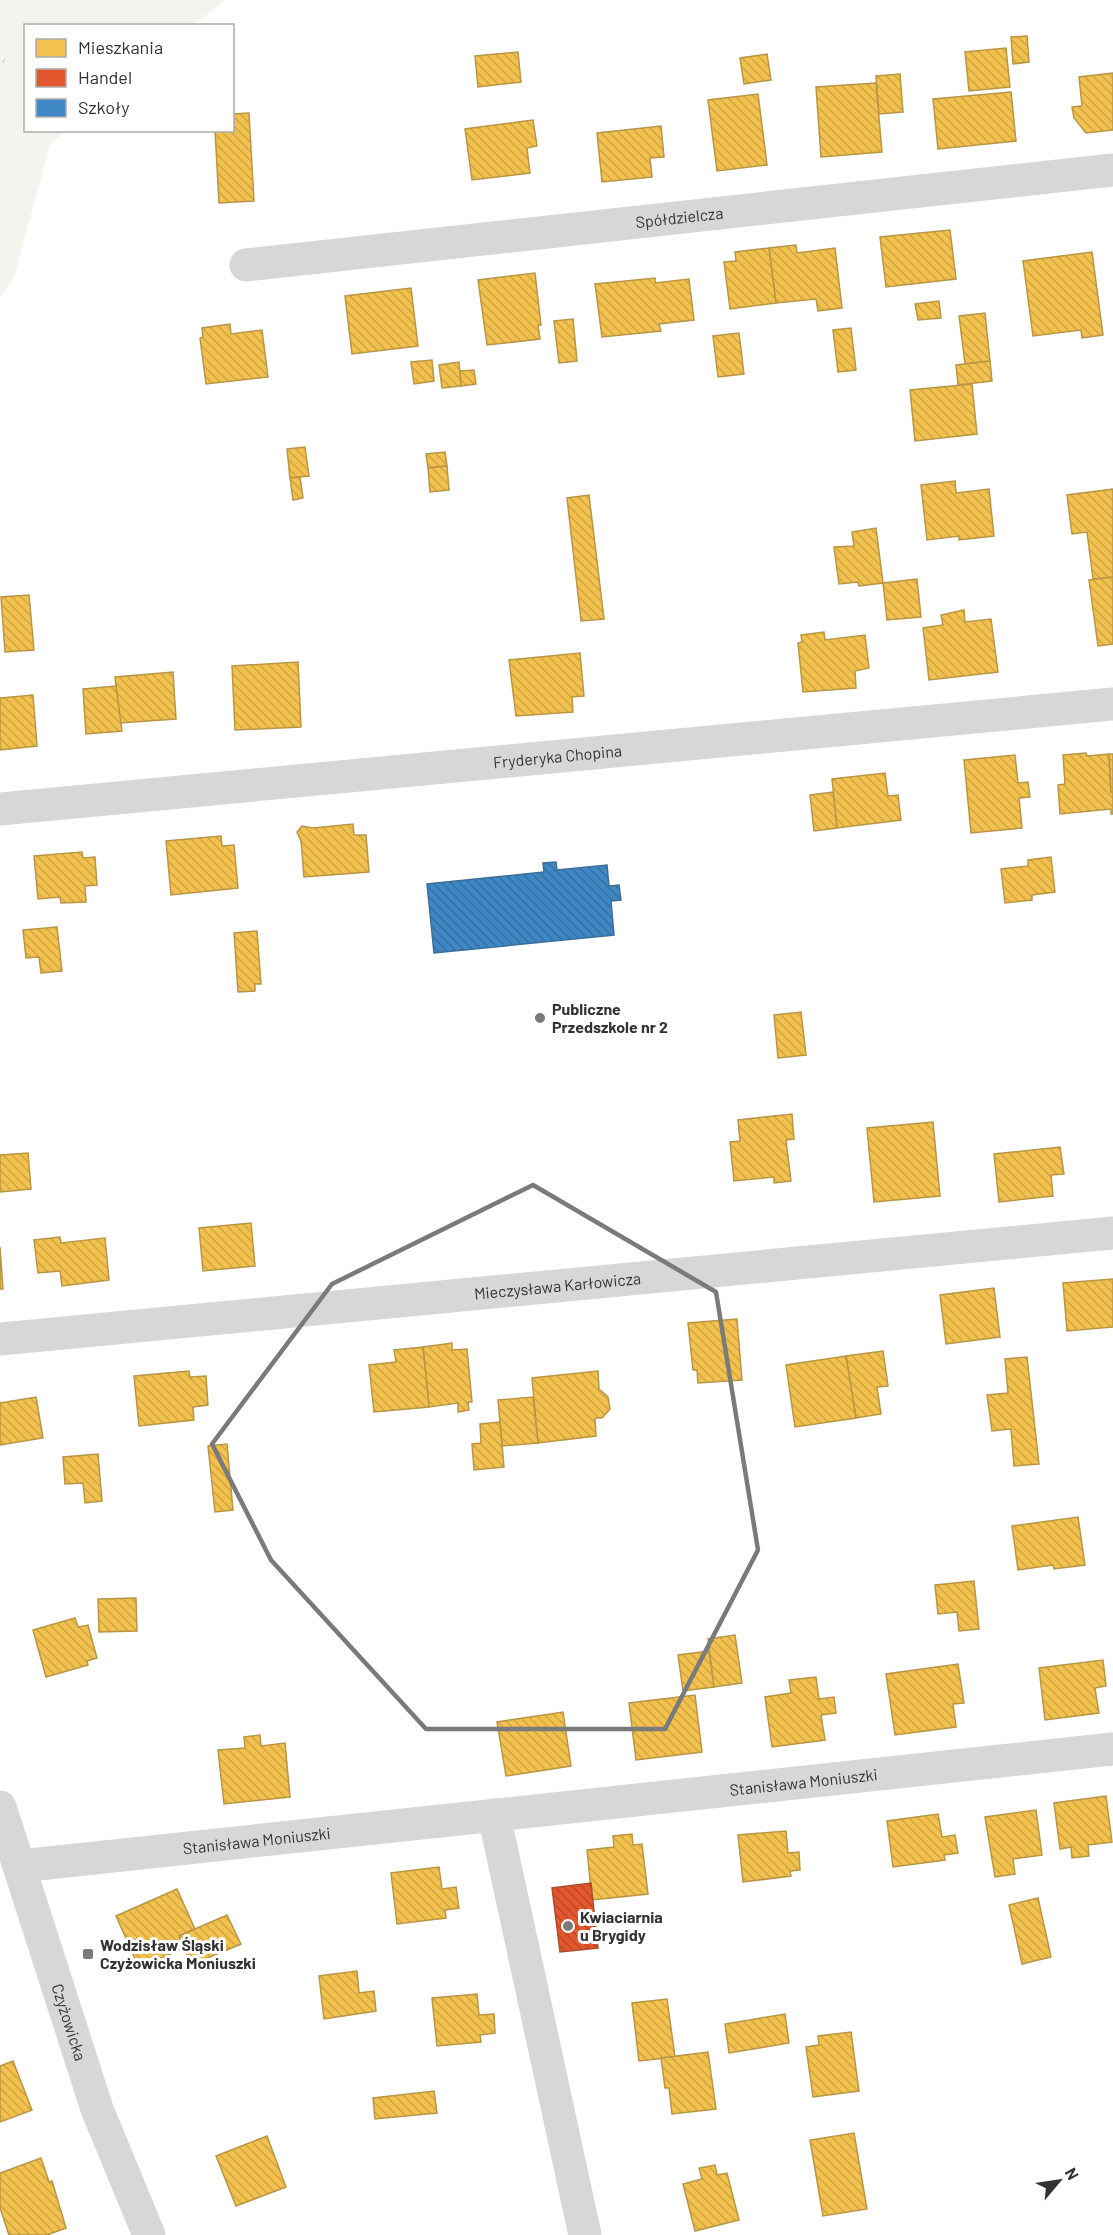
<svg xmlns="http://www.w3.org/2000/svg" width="1113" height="2235" font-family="Barlow,sans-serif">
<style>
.grass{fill:#f1f5ed}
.forest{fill:url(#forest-crowns)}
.homes{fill:url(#homes-back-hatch);stroke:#b99646;stroke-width:1.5}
.shops{fill:url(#shops-back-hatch);stroke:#af4c30;stroke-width:1.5}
.schools{fill:url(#schools-back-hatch);stroke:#3b6e99;stroke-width:1.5}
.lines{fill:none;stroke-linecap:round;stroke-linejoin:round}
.minor{stroke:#d7d7d7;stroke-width:33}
.marked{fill:none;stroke:#7a7a7a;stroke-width:4.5;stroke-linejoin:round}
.poi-dot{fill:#7a7a7a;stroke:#fff;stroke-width:2}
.labels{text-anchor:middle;stroke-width:6;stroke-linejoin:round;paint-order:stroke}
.street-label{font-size:16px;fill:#333;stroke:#fff}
.poi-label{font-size:16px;font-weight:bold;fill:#333;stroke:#fff;text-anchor:start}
</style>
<defs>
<pattern id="forest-crowns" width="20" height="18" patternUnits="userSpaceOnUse" patternTransform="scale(1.5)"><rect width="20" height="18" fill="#f1f5ed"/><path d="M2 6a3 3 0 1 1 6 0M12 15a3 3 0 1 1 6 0" fill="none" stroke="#cfd2cc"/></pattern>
<pattern id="homes-back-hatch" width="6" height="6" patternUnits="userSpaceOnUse" patternTransform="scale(1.5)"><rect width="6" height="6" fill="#f2c14e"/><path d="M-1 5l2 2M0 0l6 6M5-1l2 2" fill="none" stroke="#d0a645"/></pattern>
<pattern id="shops-back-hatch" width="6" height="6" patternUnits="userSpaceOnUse" patternTransform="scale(1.5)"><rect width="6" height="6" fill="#e4572e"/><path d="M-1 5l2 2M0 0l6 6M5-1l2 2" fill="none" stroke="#b94928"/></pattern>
<pattern id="schools-back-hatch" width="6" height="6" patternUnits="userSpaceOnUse" patternTransform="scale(1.5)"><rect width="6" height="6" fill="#3f88c5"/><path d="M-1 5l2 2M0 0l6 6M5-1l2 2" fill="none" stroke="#3570a1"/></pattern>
</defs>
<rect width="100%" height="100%" fill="#fff"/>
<!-- grass -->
<polygon class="grass" points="0,0 225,0 194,25 26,26 26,130 66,131 50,144 14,278 0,297 0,89 7,51 0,45"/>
<!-- forest -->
<polygon class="forest" points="0,45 7,51 0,89"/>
<!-- homes -->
<g class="homes">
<polygon points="1027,36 1029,62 1013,64 1011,37"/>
<polygon points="1006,48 1010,87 969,91 965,52"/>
<polygon points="518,52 521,82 478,87 475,56"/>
<polygon points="767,54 771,80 744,84 740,58"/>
<polygon points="1113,73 1113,130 1086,133 1074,118 1072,107 1082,106 1079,77"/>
<polygon points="900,74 903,112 879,114 876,76"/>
<polygon points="876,83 882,152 821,157 816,87"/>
<polygon points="1011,92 1016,141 938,149 933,99"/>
<polygon points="758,94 767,165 717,171 708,100"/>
<polygon points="249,113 254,201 219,203 215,130 232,130 232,114"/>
<polygon points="533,120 537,146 527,148 530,173 472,180 465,129"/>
<polygon points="661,126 664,157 650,158 652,177 602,182 597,133"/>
<polygon points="950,230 956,279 886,287 880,237"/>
<polygon points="796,245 797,253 835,248 842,308 818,311 816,299 776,303 769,248"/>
<polygon points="769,248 776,303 730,309 724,262 736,261 735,252"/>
<polygon points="1092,252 1103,335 1082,338 1081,330 1033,336 1023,261"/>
<polygon points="535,273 541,325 538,325 540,339 487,345 478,280"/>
<polygon points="655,278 655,283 689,279 694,320 659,324 661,331 602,337 595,284"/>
<polygon points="411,288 418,346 352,354 345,296"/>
<polygon points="939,301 941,318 918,320 915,304"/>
<polygon points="985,313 990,361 965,364 959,316"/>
<polygon points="573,319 577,361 559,363 554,321"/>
<polygon points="230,324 231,334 262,330 268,377 206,384 200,338 203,337 202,328"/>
<polygon points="851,328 856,370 838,372 833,330"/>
<polygon points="739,333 744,374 718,377 713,336"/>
<polygon points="432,360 434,381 414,384 411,362"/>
<polygon points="990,361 992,381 958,385 956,365"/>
<polygon points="459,362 461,386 442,388 439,365"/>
<polygon points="474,370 476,384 461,386 460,371"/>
<polygon points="972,384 977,434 915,441 910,390"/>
<polygon points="305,447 309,476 290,478 287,449"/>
<polygon points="445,452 447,466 428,468 426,454"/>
<polygon points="447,466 449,490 430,492 428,468"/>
<polygon points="300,477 303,498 293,500 290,478"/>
<polygon points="955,481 956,493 989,489 994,536 959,540 959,536 927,540 921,485"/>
<polygon points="1113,489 1113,577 1093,579 1087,532 1072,534 1067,495"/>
<polygon points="589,495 604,619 581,621 567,498"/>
<polygon points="876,528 883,583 859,586 858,582 839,584 834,547 854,546 852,532"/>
<polygon points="1113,577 1113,644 1098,646 1089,580"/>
<polygon points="917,579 921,617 887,620 883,583"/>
<polygon points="29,595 34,650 5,652 1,597"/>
<polygon points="964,610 965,622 991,619 998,672 929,680 923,628 943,625 941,615"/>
<polygon points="824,632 825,640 865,635 869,668 855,671 856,688 803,692 798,643 802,642 801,635"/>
<polygon points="580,653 584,696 572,697 573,712 516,716 509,660"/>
<polygon points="298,662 301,727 235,730 232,666"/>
<polygon points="173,672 176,719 120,723 115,677"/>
<polygon points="116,686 122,731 86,734 83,689"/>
<polygon points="33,695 37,746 0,750 0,698"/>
<polygon points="1086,753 1087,756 1109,754 1111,792 1113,792 1113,814 1111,814 1111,809 1060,814 1058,785 1065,784 1063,755"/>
<polygon points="1109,754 1113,754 1113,792 1111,792"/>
<polygon points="1015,755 1018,783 1028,782 1030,797 1019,798 1022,828 971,833 964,760"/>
<polygon points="885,773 888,796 898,795 901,820 837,828 832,779"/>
<polygon points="833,792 837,828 814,831 810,795"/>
<polygon points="353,824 354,835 366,835 369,872 304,877 301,841 297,832 302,826 313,828"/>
<polygon points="221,836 222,846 234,845 238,888 171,895 166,841"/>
<polygon points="82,852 83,858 95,857 97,885 85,886 86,902 61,903 60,897 38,899 34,856"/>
<polygon points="1051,857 1055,892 1032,895 1032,900 1005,903 1001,869 1028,866 1028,860"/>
<polygon points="57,927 62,971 41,973 39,957 26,958 23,930"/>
<polygon points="257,931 261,984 255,984 255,991 238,992 234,933"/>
<polygon points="801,1012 806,1055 778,1058 774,1015"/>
<polygon points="792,1114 794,1139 786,1140 791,1181 774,1183 774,1177 734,1181 730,1142 740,1141 738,1120"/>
<polygon points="933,1122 940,1196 874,1202 867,1128"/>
<polygon points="1060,1147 1064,1174 1051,1175 1053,1196 999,1202 994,1154"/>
<polygon points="28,1153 31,1189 0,1192 0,1155"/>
<polygon points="251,1223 255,1266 203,1271 199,1228"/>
<polygon points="60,1237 61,1243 105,1238 109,1280 62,1286 60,1271 38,1273 34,1240"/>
<polygon points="0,1247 3,1289 0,1289"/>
<polygon points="1113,1279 1113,1327 1067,1331 1063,1283"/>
<polygon points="994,1288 1000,1337 946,1344 940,1295"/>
<polygon points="737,1319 742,1380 698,1383 697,1370 693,1370 688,1323"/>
<polygon points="452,1343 452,1350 467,1349 472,1402 468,1402 469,1410 458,1412 458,1403 429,1407 423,1347"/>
<polygon points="423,1347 429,1407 374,1412 369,1365 396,1362 394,1350"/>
<polygon points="883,1351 888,1386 877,1387 881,1414 856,1418 846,1356"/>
<polygon points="846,1356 856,1418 795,1427 786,1365"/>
<polygon points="1027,1357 1039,1464 1014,1466 1011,1429 992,1431 987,1395 1008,1393 1005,1359"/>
<polygon points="189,1371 190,1377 206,1376 208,1405 193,1407 194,1420 139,1426 134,1376"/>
<polygon points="598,1371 599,1389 608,1397 610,1409 602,1418 595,1418 596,1436 538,1443 532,1378"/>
<polygon points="36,1397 43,1438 0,1445 0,1403"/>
<polygon points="533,1397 538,1443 502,1446 498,1400"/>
<polygon points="500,1422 504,1467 474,1470 472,1444 481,1443 480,1424"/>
<polygon points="227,1444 233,1510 215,1512 208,1446"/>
<polygon points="98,1454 102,1501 85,1503 83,1483 65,1484 63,1457"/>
<polygon points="1078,1517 1085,1565 1054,1569 1053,1565 1018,1570 1012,1526"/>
<polygon points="974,1581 979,1629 959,1631 957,1612 938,1614 935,1585"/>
<polygon points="136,1598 137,1631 99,1632 98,1599"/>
<polygon points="75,1618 78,1627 88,1625 97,1658 87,1661 88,1665 46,1677 33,1630"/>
<polygon points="735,1635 742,1683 714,1687 708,1639"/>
<polygon points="709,1651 714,1687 683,1691 678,1655"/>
<polygon points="1103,1660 1106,1686 1095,1688 1099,1713 1045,1720 1039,1668"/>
<polygon points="958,1664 964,1703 953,1704 956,1727 895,1735 886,1674"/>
<polygon points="816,1677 819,1699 834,1697 836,1713 821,1715 825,1740 772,1747 765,1697 791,1693 789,1680"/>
<polygon points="695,1695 702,1752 636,1760 629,1703"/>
<polygon points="563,1712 571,1766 506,1776 497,1722"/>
<polygon points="260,1735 261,1746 285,1743 290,1797 224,1804 218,1750 245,1748 244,1737"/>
<polygon points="1106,1796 1112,1842 1088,1845 1089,1856 1072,1858 1071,1847 1060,1849 1054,1803"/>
<polygon points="1036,1810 1042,1855 1013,1859 1015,1874 995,1877 985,1817"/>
<polygon points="938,1814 942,1837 955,1835 958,1853 944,1855 945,1860 893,1867 887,1821"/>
<polygon points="786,1831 788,1853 799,1852 800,1870 790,1871 791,1876 743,1882 738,1835"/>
<polygon points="632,1834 633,1845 642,1844 648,1894 592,1900 587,1850 614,1847 613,1836"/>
<polygon points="439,1867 442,1889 456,1887 459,1908 445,1910 446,1918 397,1924 391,1873"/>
<polygon points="177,1889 195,1929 179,1936 184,1948 139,1968 116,1916"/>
<polygon points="1038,1898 1051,1957 1022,1964 1009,1905"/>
<polygon points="227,1915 241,1944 191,1965 179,1936"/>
<polygon points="357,1971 359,1993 374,1991 376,2011 324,2019 319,1976"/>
<polygon points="477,1994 479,2015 494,2014 495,2033 480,2035 481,2042 437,2046 432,1998"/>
<polygon points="667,1999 675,2057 639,2061 632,2003"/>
<polygon points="785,2014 789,2043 729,2053 725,2024"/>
<polygon points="851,2032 859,2091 813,2097 806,2047 819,2045 818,2036"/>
<polygon points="708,2052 716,2109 672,2114 669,2088 665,2088 661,2058"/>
<polygon points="13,2061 32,2110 0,2122 0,2066"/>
<polygon points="434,2091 437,2113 375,2119 373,2098"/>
<polygon points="854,2133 867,2209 823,2216 810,2140"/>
<polygon points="267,2136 286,2187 236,2206 216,2156"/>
<polygon points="41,2158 49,2182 52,2181 66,2228 47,2235 9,2235 0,2208 0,2173"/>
<polygon points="715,2165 717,2175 727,2173 739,2220 695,2231 683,2184 702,2179 699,2168"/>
</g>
<!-- shops -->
<polygon class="shops" points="591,1883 598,1948 560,1952 552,1888"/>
<!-- schools -->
<polygon class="schools" points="556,862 557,870 607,865 609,886 619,885 621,900 611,901 614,935 434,953 427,884 544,872 543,863"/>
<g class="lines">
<!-- minor -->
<g class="minor">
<path id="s1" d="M246,265L1113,170"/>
<path id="s2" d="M0,809L1113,704"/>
<path id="s3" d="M0,1339L1113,1233"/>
<path id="s4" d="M0,1807L97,2109L149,2235"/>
<polyline points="494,1815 585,2235"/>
<path id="s5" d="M20,1866L1113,1749"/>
</g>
</g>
<!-- marked area -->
<path class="marked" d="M533,1185L716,1292L758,1550L665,1729H426L271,1560L212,1444L332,1284Z"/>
<!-- markers -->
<g class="poi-dot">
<circle cx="540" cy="1018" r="6"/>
<circle cx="568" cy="1926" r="6"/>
<rect x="82" y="1948" width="12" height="12" rx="3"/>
</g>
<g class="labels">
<!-- street labels -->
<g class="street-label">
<text dy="6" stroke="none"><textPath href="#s1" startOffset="436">Spółdzielcza</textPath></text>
<text dy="6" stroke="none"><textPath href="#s2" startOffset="560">Fryderyka Chopina</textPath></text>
<text dy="6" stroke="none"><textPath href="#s3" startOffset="560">Mieczysława Karłowicza</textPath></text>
<text dy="6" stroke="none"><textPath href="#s5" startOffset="788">Stanisława Moniuszki</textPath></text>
<text dy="6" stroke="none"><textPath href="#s5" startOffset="238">Stanisława Moniuszki</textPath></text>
<text dy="6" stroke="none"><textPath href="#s4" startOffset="226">Czyżowicka</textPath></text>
</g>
<!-- poi labels -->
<g class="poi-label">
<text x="552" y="1015">Publiczne<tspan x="552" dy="18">Przedszkole nr 2</tspan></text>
<text x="580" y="1923">Kwiaciarnia<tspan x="580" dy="18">u Brygidy</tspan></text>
<text x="100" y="1951">Wodzisław Śląski<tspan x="100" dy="18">Czyżowicka Moniuszki</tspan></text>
</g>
</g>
<!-- legend -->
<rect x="24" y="24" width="210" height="108" fill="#ffffff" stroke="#adadad" stroke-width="1.5"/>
<rect x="36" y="39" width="30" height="18" fill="#f2c14e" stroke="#adadad" stroke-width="1.5"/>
<text x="78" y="54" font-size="18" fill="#333333">Mieszkania</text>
<rect x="36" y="69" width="30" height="18" fill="#e4572e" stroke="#adadad" stroke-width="1.5"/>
<text x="78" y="84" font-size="18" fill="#333333">Handel</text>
<rect x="36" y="99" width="30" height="18" fill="#3f88c5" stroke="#adadad" stroke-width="1.5"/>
<text x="78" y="114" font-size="18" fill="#333333">Szkoły</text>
<!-- north arrow -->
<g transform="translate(1059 2181) rotate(61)" stroke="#ffffff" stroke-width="4.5" paint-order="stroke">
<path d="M0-4.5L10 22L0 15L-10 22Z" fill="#333333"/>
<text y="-9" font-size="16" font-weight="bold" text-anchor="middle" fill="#333333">N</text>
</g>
</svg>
